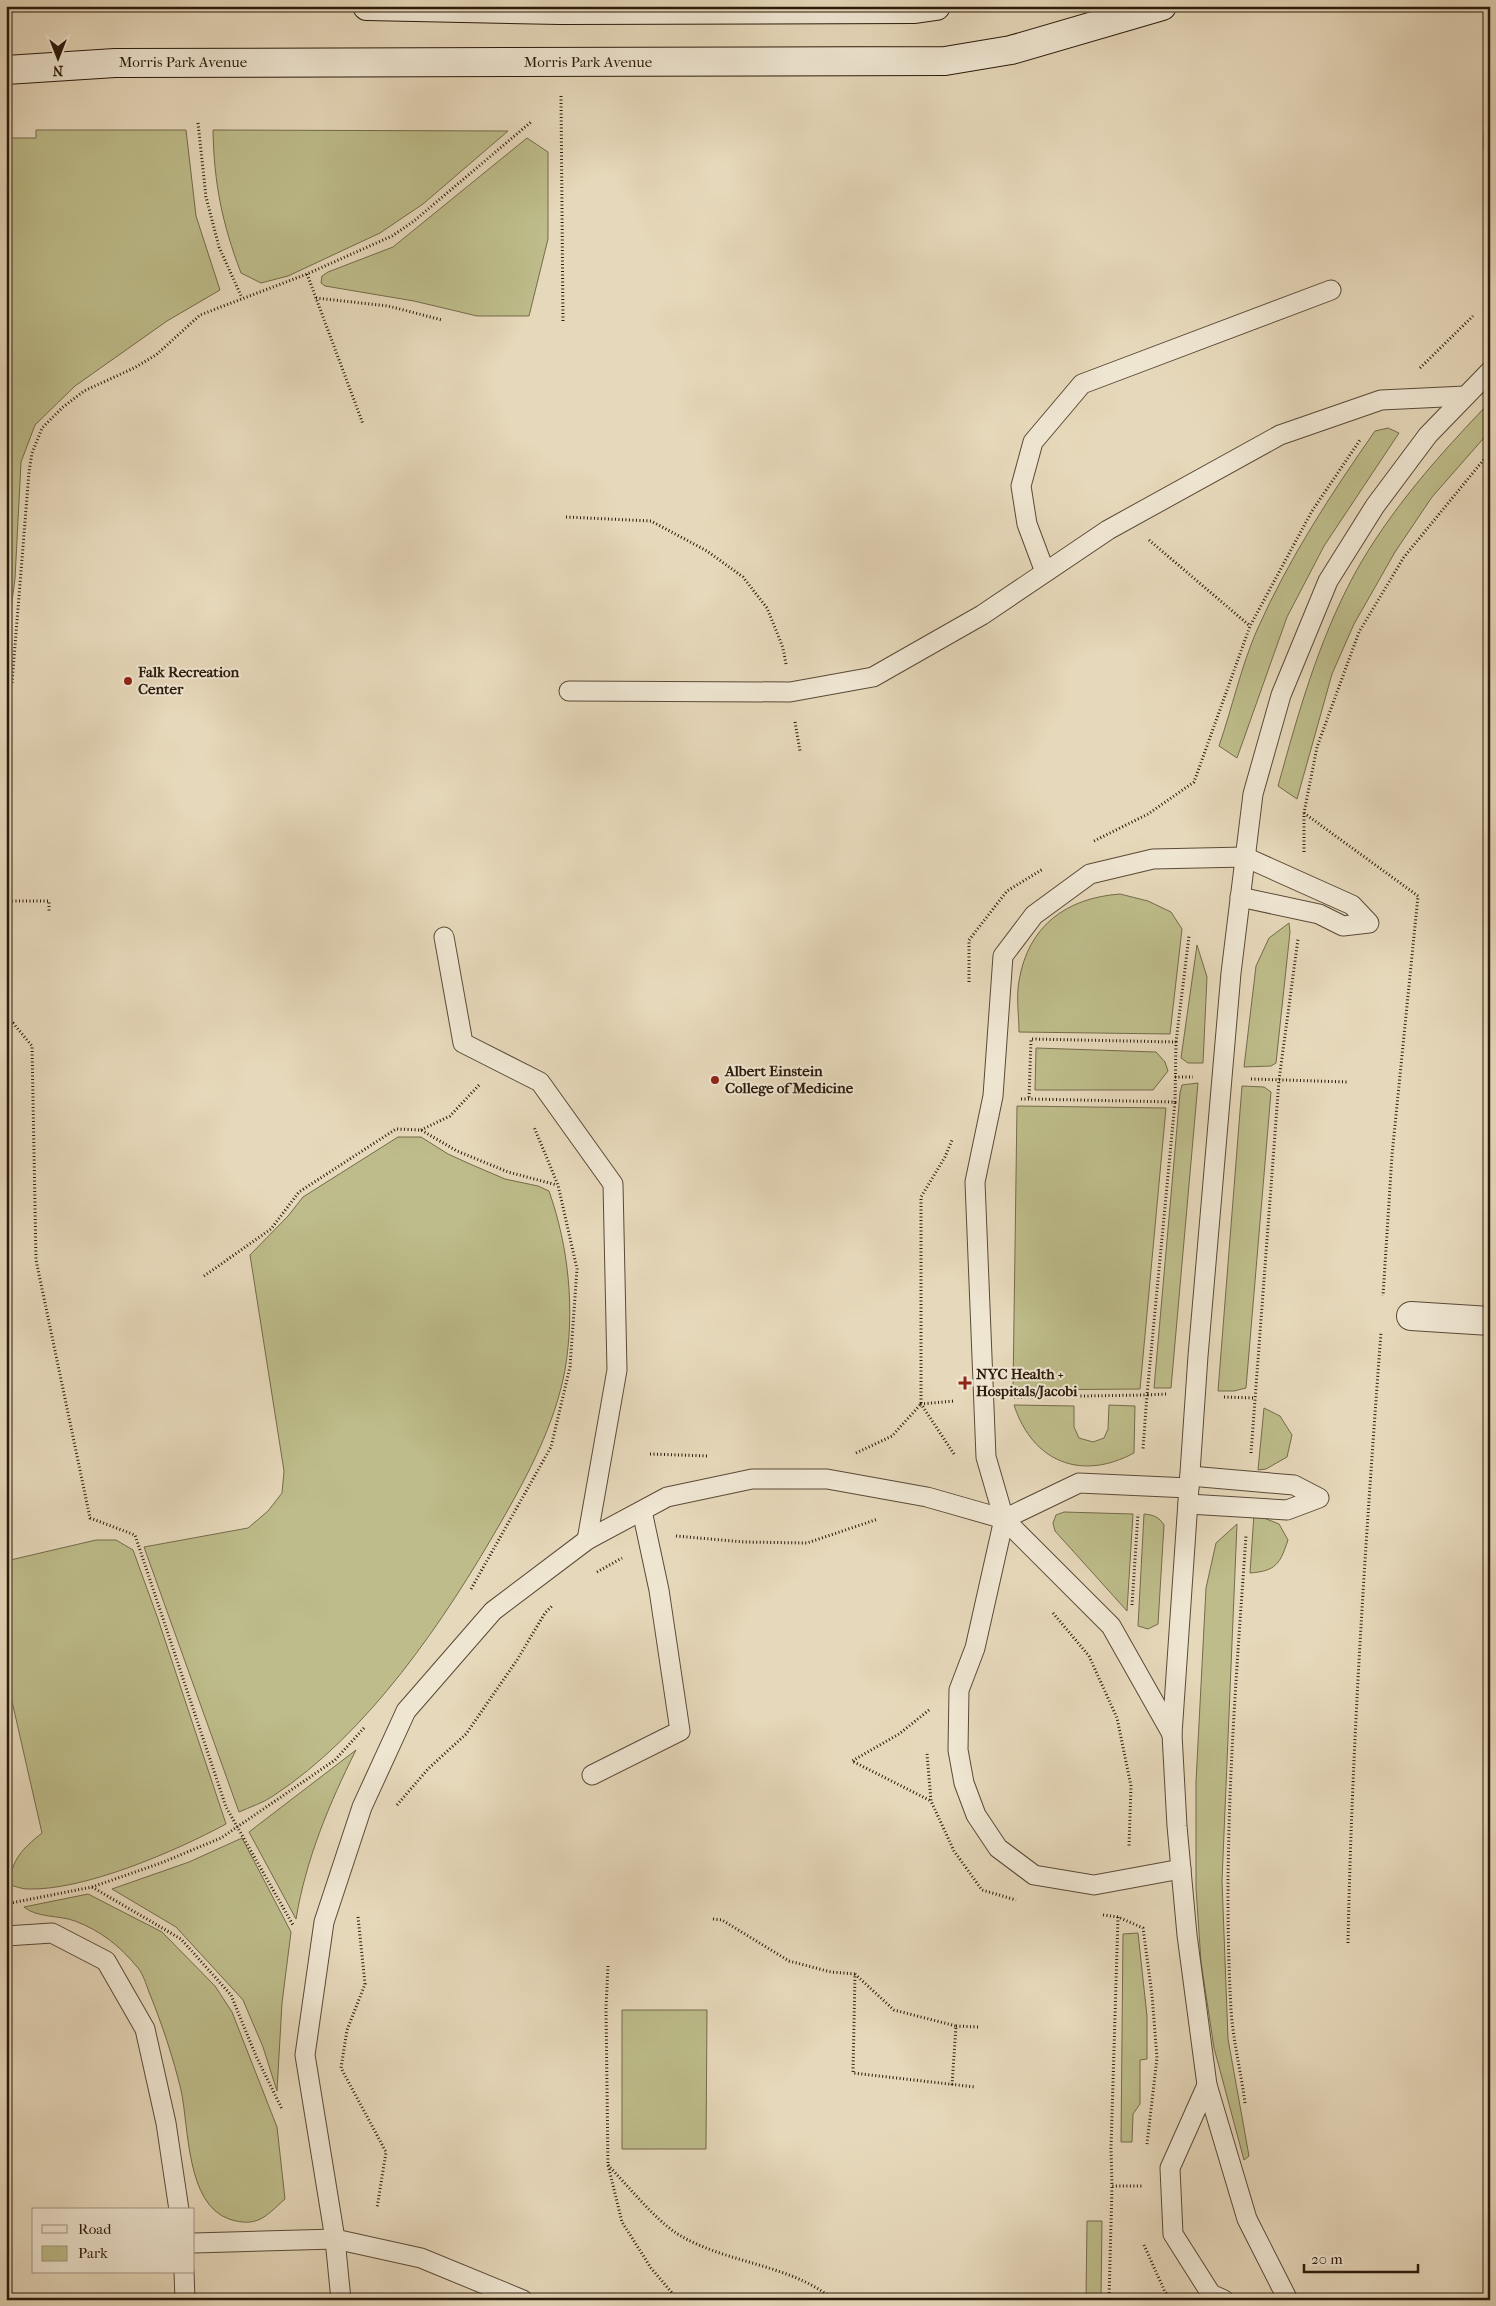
<svg xmlns="http://www.w3.org/2000/svg" width="1496" height="2306" font-family="'IM FELL French Canon',serif">
<style>
.green{fill:#bdbc8a;stroke:#746b4a}
.lines{fill:none;stroke-linecap:round;stroke-linejoin:round}
.service-casing{stroke:#5a4a37;stroke-width:21}
.minor-casing{stroke:#5a4a37;stroke-width:30}
.secondary-casing{stroke:#2b1a0b;stroke-width:30}
.path{stroke:#2b1a0b;stroke-width:3;stroke-dasharray:1 2.5;stroke-linecap:butt}
.service{stroke:#efe6d2;stroke-width:19}
.minor{stroke:#efe6d2;stroke-width:28}
.secondary{stroke:#efe6d2;stroke-width:28}
.poi-dot{fill:#8f2418;stroke:#efe6d2;stroke-width:2}
.labels{text-anchor:middle;stroke-width:4;stroke-linejoin:round;paint-order:stroke}
.street-label{font-size:15px;fill:#2b1a0b;stroke:#efe6d2}
.poi-label{font-size:15px;font-weight:bold;fill:#2b1a0b;stroke:#efe6d2;text-anchor:start}
</style>
<rect width="100%" height="100%" fill="#e6d8ba"/>
<filter id="stains"><feTurbulence type="fractalNoise" baseFrequency=".004" numOctaves="4"/><feColorMatrix values="0 0 0 0 .2 0 0 0 0 .09 0 0 0 0 .02 0 0 0 .5 -.17"/></filter>
<radialGradient id="worn" r=".72"><stop offset=".6" stop-color="#630" stop-opacity="0"/><stop offset="1" stop-color="#630" stop-opacity=".3"/></radialGradient>
<!-- green -->
<g class="green">
<path d="M1490,112V169C1481,151 1482,130 1490,112Z"/>
<polygon points="36,130 186,130 196,216 220,290 167,321 75,386 35,425 21,462 15,579 6,645 6,138 36,138"/>
<path d="M213,130L508,131L423,204L380,233L288,276L261,283L241,273C222,223 214,183 213,130Z"/>
<polygon points="527,138 548,152 548,239 529,316 477,316 414,301 325,286 321,283 322,276 328,272 393,247"/>
<path d="M1490,402V431L1432,497L1395,552L1354,624L1332,674L1297,799L1278,786C1298,714 1318,642 1354,575C1389,511 1439,455 1490,402Z"/>
<path d="M1388,428L1399,433L1324,546L1287,617L1237,758L1219,746C1232,708 1241,667 1257,630C1289,558 1331,494 1375,431Z"/>
<path d="M1120,894L1148,901L1171,912L1182,929L1170,1034L1019,1032C1019,1016 1016,997 1019,981C1028,926 1066,898 1120,894Z"/>
<polygon points="1289,923 1290,932 1276,1063 1271,1066 1244,1067 1256,966 1269,938"/>
<polygon points="1197,945 1207,977 1203,1063 1188,1063 1181,1058"/>
<polygon points="1036,1048 1156,1052 1165,1062 1168,1071 1153,1090 1035,1090"/>
<polygon points="1198,1083 1171,1388 1154,1388 1180,1093 1182,1085"/>
<polygon points="1242,1086 1264,1087 1271,1092 1246,1388 1234,1391 1218,1391"/>
<polygon points="1017,1106 1166,1108 1140,1389 1013,1390"/>
<path d="M398,1137H421L448,1154L470,1164L505,1179L538,1186L549,1191C569,1248 575,1310 565,1370C555,1424 528,1475 501,1522C445,1620 368,1734 273,1796C263,1803 250,1807 239,1812L144,1547L248,1528L268,1511L282,1493L284,1471L250,1255L288,1216L303,1197Z"/>
<path d="M1109,1405L1135,1406L1134,1453C1082,1481 1033,1463 1014,1405L1074,1406V1427L1079,1438L1093,1442L1104,1438L1108,1429Z"/>
<polygon points="1264,1408 1280,1416 1292,1435 1287,1457 1266,1469 1258,1470"/>
<polygon points="1064,1512 1133,1514 1127,1611 1055,1531 1053,1523 1056,1515"/>
<path d="M1144,1514C1154,1515 1159,1517 1164,1525L1158,1624L1148,1629L1138,1626Z"/>
<path d="M1254,1514L1279,1524L1288,1540C1280,1564 1276,1571 1250,1573Z"/>
<polygon points="1237,1524 1222,1881 1228,2039 1249,2156 1244,2160 1214,2048 1201,1962 1196,1888 1196,1782 1206,1588 1216,1543"/>
<path d="M96,1540H116L133,1550L158,1619L226,1824C176,1851 84,1891 27,1889C22,1889 15,1886 9,1885C12,1859 22,1849 42,1833L6,1675V1561Z"/>
<path d="M356,1750C329,1804 306,1859 296,1919L249,1832Z"/>
<polygon points="242,1838 291,1932 282,2003 277,2091 263,2047 243,2000 176,1927 112,1889 189,1862"/>
<path d="M88,1894L162,1932L215,1986L232,2012L277,2127L285,2199C265,2217 257,2228 229,2219C186,2204 189,2127 181,2090C173,2057 162,2024 149,1992C146,1984 143,1974 138,1968C120,1946 101,1931 75,1921C59,1915 37,1918 24,1907Z"/>
<polygon points="1138,1933 1147,2016 1147,2059 1140,2060 1140,2104 1133,2114 1132,2142 1121,2142 1123,1934"/>
<polygon points="622,2010 707,2010 706,2149 622,2149"/>
<polygon points="1087,2221 1102,2221 1101,2300 1086,2300"/>
</g>
<g class="lines">
<defs>
<g id="service">
<polyline points="1045,572 1027,524 1021,486 1033,442 1082,384 1331,290"/>
<polyline points="569,691 790,692 873,677 982,615 1108,530 1280,435 1381,400 1465,396"/>
<polyline points="444,937 463,1043 540,1082 613,1184 617,1370 587,1540"/>
<polyline points="1188,1504 1287,1510 1319,1498 1294,1485 1190,1476"/>
<polyline points="1004,1519 1079,1483 1189,1488"/>
<polyline points="592,1775 680,1731 659,1590 642,1511"/>
<polyline points="1181,1869 1094,1885 1034,1875 998,1848 976,1815 964,1783 958,1750 959,1690 975,1648 1004,1519 986,1457 975,1182 993,1096 1003,956 1034,915 1090,874 1153,859 1245,857 1352,905 1369,923 1343,926 1319,914 1240,897"/>
<polyline points="6,1936 52,1933 106,1961 145,2029 166,2123 179,2210"/>
<polyline points="1207,2085 1170,2168 1173,2234 1211,2294 1224,2300"/>
<polyline points="194,2243 335,2239 421,2258 523,2300"/>
<polyline points="184,2272 185,2300"/>
<polyline points="341,2300 335,2239 305,2055 324,1922 362,1807 406,1711 493,1611 587,1540 667,1497 752,1479 827,1479 927,1497 1004,1519 1111,1626 1172,1734"/>
<polyline points="1288,2300 1247,2219 1207,2085 1187,1935 1177,1826 1172,1734 1198,1356 1231,973 1253,794 1281,695 1328,581 1375,506 1428,435 1490,371"/>
</g>
<polyline id="minor" points="1411,1316 1490,1321"/>
<g id="secondary">
<polyline points="367,6 560,10 915,9 936,6"/>
<polyline points="6,70 115,63 945,61 1011,50 1162,6"/>
</g>
</defs>
<!-- service casing -->
<use href="#service" class="service-casing"/>
<!-- minor casing -->
<use href="#minor" class="minor-casing"/>
<!-- secondary casing -->
<use href="#secondary" class="secondary-casing"/>
<!-- path -->
<g class="path">
<polyline points="561,96 563,323"/>
<polyline points="198,123 206,197 219,247 242,298"/>
<polyline points="307,274 363,424"/>
<polyline points="316,298 388,306 442,320"/>
<polyline points="1420,368 1473,316"/>
<polyline points="566,517 651,521 707,551 743,577 767,608 783,648 786,664"/>
<polyline points="1149,540 1250,626"/>
<polyline points="12,683 29,472 32,453 42,428 63,407 84,391 134,368 156,355 200,315 307,274 392,236 414,221 531,122"/>
<polyline points="795,722 800,751"/>
<polyline points="1304,813 1418,896 1392,1155 1383,1296"/>
<polyline points="1094,841 1148,814 1194,782 1250,626 1312,511 1360,440"/>
<polyline points="1304,852 1304,813 1317,747 1359,632 1404,557 1490,452"/>
<polyline points="12,901 49,901 49,913"/>
<polyline points="969,982 969,940 1007,891 1043,869"/>
<polyline points="6,1022 13,1023 32,1046 36,1260 90,1518 135,1535 226,1807 293,1925"/>
<polyline points="1176,1042 1189,936"/>
<polyline points="1175,1077 1193,1077"/>
<polyline points="1251,1079 1348,1082"/>
<polyline points="1021,1099 1029,1099 1175,1102 1176,1042 1031,1039 1029,1099"/>
<polyline points="421,1130 450,1116 480,1084"/>
<polyline points="204,1276 271,1229 299,1192 396,1129 421,1130 457,1151 508,1172 557,1185"/>
<polyline points="1166,1394 1147,1395 1175,1102"/>
<polyline points="1014,1397 1147,1395 1143,1449"/>
<polyline points="1224,1397 1254,1398"/>
<polyline points="856,1453 892,1436 921,1404 921,1197 945,1157 952,1140"/>
<polyline points="1251,1453 1279,1080 1298,939"/>
<polyline points="650,1454 708,1456"/>
<polyline points="954,1454 921,1404 954,1401"/>
<polyline points="676,1536 744,1542 807,1543 878,1519"/>
<polyline points="597,1572 622,1558"/>
<polyline points="471,1589 551,1447 570,1367 577,1269 558,1185 534,1127"/>
<polyline points="1132,1605 1138,1514"/>
<polyline points="1053,1613 1089,1656 1117,1718 1131,1786 1129,1846"/>
<polyline points="929,1710 899,1734 852,1761 931,1801"/>
<polyline points="927,1754 931,1801 954,1851 982,1890 1016,1900"/>
<polyline points="397,1805 428,1769 466,1734 517,1660 545,1613 552,1606"/>
<polyline points="92,1887 181,1939 231,1995 256,2056 282,2109"/>
<polyline points="6,1904 92,1887 161,1863 221,1838 335,1760 364,1728"/>
<polyline points="1103,1915 1118,1917 1143,1928 1152,1995 1157,2058 1147,2144"/>
<polyline points="358,1917 365,1984 347,2030 341,2068 386,2152 377,2208"/>
<polyline points="1118,1917 1111,2148 1112,2186 1142,2186"/>
<polyline points="713,1919 722,1920 789,1961 831,1972 855,1974 853,2073 975,2087"/>
<path d="M1348,1943C1352,1739 1366,1535 1381,1332"/>
<polyline points="608,1966 606,2008 608,2165 622,2222 651,2268 678,2300"/>
<polyline points="855,1974 894,2010 956,2026 952,2085"/>
<polyline points="956,2026 978,2027"/>
<path d="M1245,2103C1241,2072 1233,2041 1231,2009C1222,1851 1235,1694 1246,1536"/>
<path d="M608,2165C626,2184 655,2219 676,2233C725,2264 789,2263 834,2300"/>
<polyline points="1144,2245 1165,2292 1174,2300"/>
<polyline points="1109,2300 1112,2186"/>
</g>
<!-- service -->
<use href="#service" class="service"/>
<!-- minor -->
<use href="#minor" class="minor"/>
<!-- secondary -->
<use href="#secondary" class="secondary"/>
</g>
<!-- markers -->
<g class="poi-dot">
<circle cx="128" cy="681" r="5"/>
<circle cx="715" cy="1080" r="5"/>
<path d="M962.5 1375.5h5v5h5v5h-5v5h-5v-5h-5v-5h5z"/>
</g>
<g class="labels">
<!-- street labels -->
<g class="street-label">
<text x="183" y="67">Morris Park Avenue</text>
<text x="588" y="67">Morris Park Avenue</text>
</g>
<!-- poi labels -->
<g class="poi-label">
<text x="138" y="677">Falk Recreation<tspan x="138" dy="17">Center</tspan></text>
<text x="725" y="1076">Albert Einstein<tspan x="725" dy="17">College of Medicine</tspan></text>
<text x="976" y="1379">NYC Health +<tspan x="976" dy="17">Hospitals/Jacobi</tspan></text>
</g>
</g>
<!-- margin -->
<rect width="1496" height="2306" fill="none" stroke="#e6d8ba" stroke-width="25"/>
<rect x="8" y="8" width="1481" height="2291" fill="none" stroke="#2b1a0b" stroke-width="2.5"/>
<rect x="12" y="12" width="1471" height="2281" fill="none" stroke="#2b1a0b"/>
<!-- legend -->
<rect x="32" y="2208" width="162" height="65" fill="#efe6d2" stroke="#a19482"/>
<rect x="42" y="2225" width="25" height="8" fill="#efe6d2" stroke="#a19482"/>
<text x="78" y="2234" font-size="15" fill="#2b1a0b">Road</text>
<rect x="42" y="2246" width="25" height="15" fill="#bdbc8a" stroke="#a19482"/>
<text x="78" y="2258" font-size="15" fill="#2b1a0b">Park</text>
<!-- north arrow -->
<g transform="translate(58 58) rotate(180)" stroke="#efe6d2" stroke-width="4" paint-order="stroke">
<path d="M0-4L9 19L0 12L-9 19Z" fill="#2b1a0b"/>
<text y="-8" font-size="14" font-weight="bold" text-anchor="middle" fill="#2b1a0b">N</text>
</g>
<!-- scale -->
<path d="M1304 2264v8h114v-8" fill="none" stroke="#2b1a0b" stroke-width="2.5"/>
<text x="1311" y="2264" font-size="15" fill="#2b1a0b" stroke="#efe6d2" stroke-width="4" paint-order="stroke">20 m</text>
<rect width="100%" height="100%" filter="url(#stains)"/>
<rect width="100%" height="100%" fill="url(#worn)"/>
</svg>
